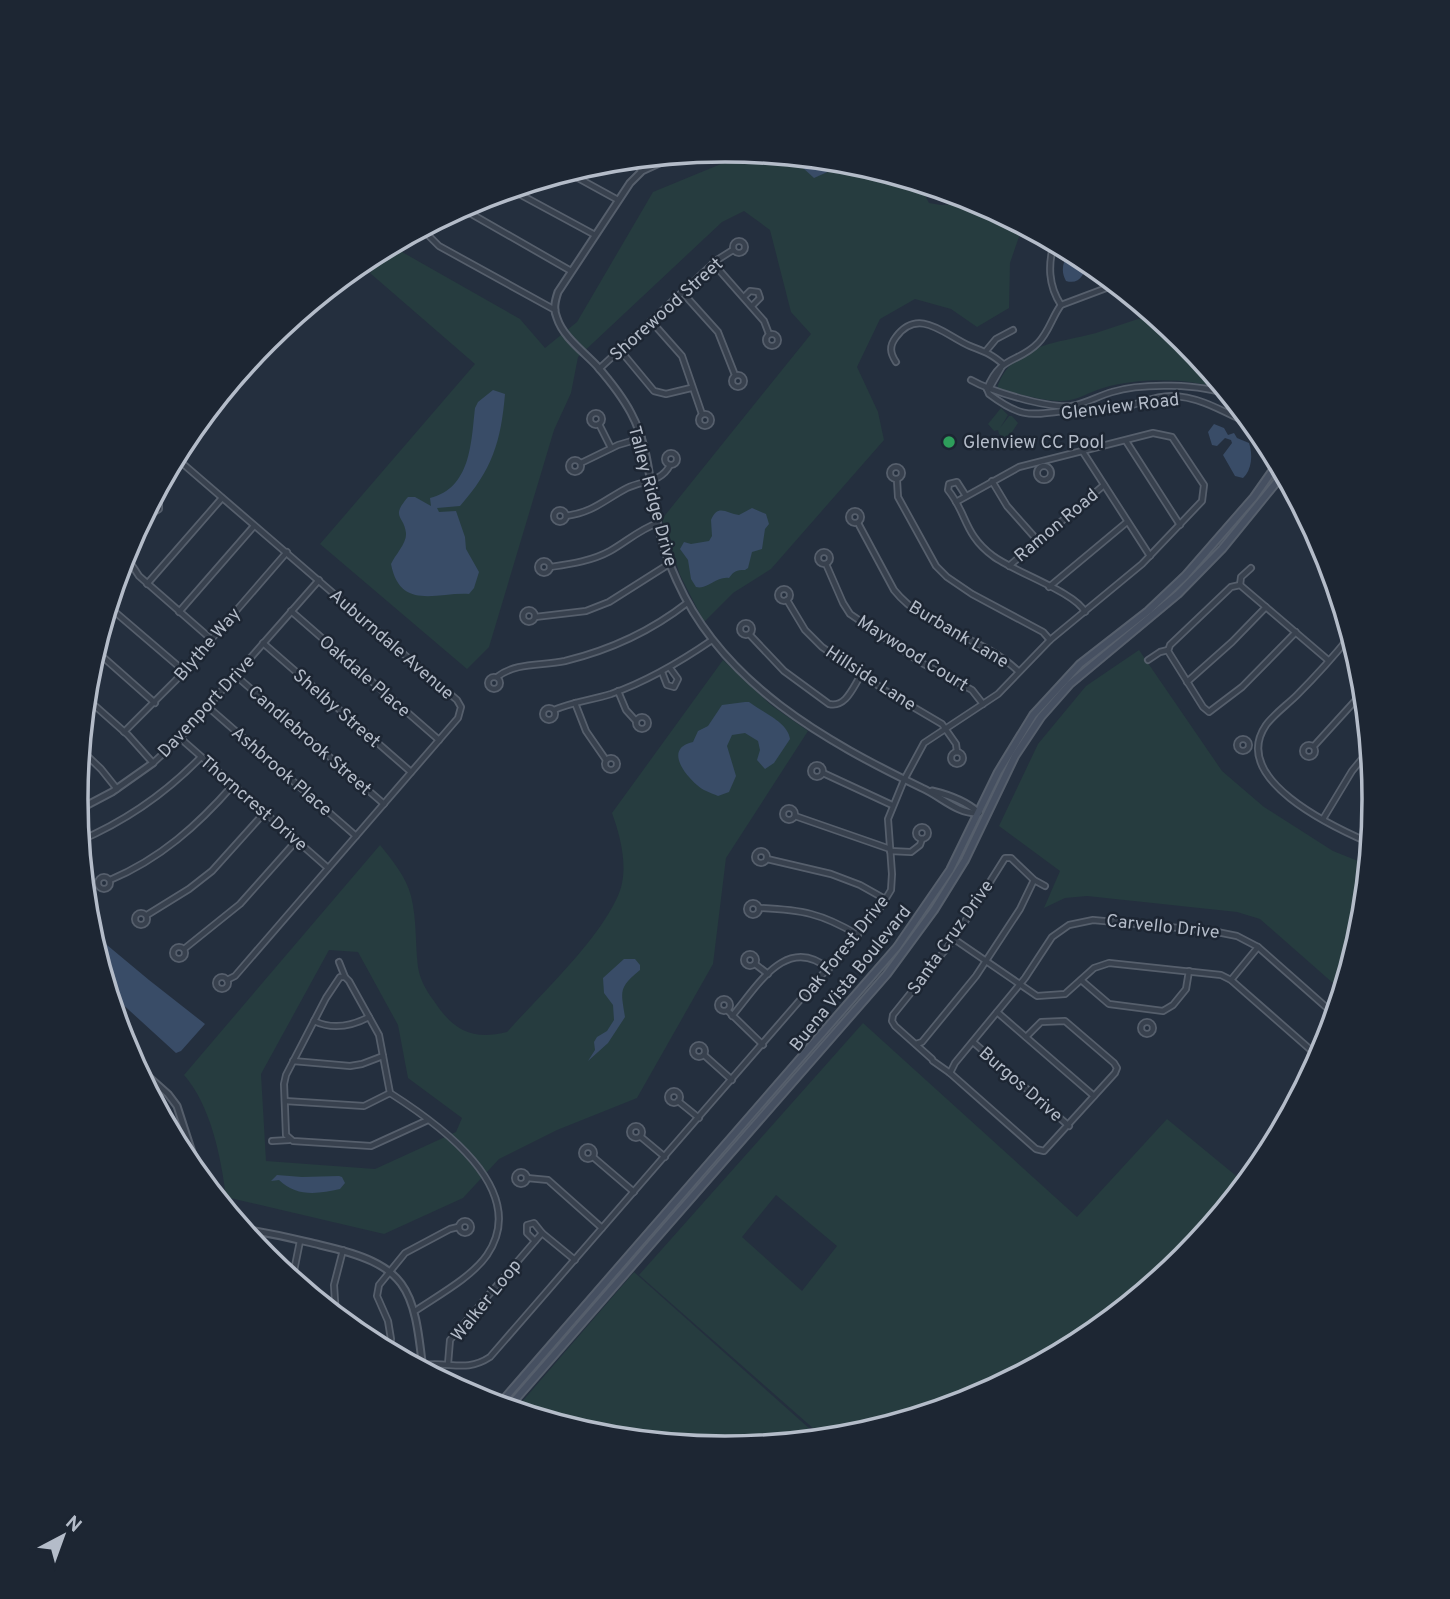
<svg xmlns="http://www.w3.org/2000/svg" width="1450" height="1599" font-family="Overpass,sans-serif">
<style>
.green{fill:#263c3f;fill-rule:evenodd}
.water{fill:#394c67}
.lines{fill:none;stroke-linecap:round;stroke-linejoin:round}
.minor-casing{stroke:#565f6c;stroke-width:8}
.tertiary-casing{stroke:#565f6c;stroke-width:9}
.secondary-casing{stroke:#565f6c;stroke-width:10}
.minor{stroke:#38414e;stroke-width:4.5}
.tertiary{stroke:#38414e;stroke-width:5}
.secondary{stroke:#465061;stroke-width:6}
.leisure-dot{fill:#2e9e5b;stroke:#1d2633;stroke-width:2.5}
.labels{text-anchor:middle;stroke-width:5;stroke-linejoin:round;paint-order:stroke}
.street-label{font-size:18px;fill:#b4bcc9;stroke:#1d2633}
.poi-label{font-size:18px;fill:#b4bcc9;stroke:#1d2633;text-anchor:start}
.rim{fill:none;stroke:#b4bcc9;stroke-width:3.5}
</style>
<rect width="100%" height="100%" fill="#242f3e"/>
<!-- green -->
<g class="green">
<polygon points="750,152 852,162 918,182 929,203 941,205 965,204 969,198 1023,225 1010,263 1009,308 977,327 951,309 915,299 880,319 857,367 878,412 884,440 771,569 733,593 704,622 680,575 662,519 811,334 791,312 770,230 744,211 722,222 578,357 571,393 554,430 489,647 467,669 320,544 475,364 370,273 395,248 520,319 545,348 577,322 653,192"/>
<path d="M1153,314L1185,340L1226,390C1188,378 1141,377 1103,388C1089,392 1077,401 1062,401C1047,402 1020,394 1004,391L997,388C1011,344 1059,343 1096,333C1115,327 1134,320 1153,314Z"/>
<polygon points="1001,408 1008,415 1000,428 1009,416 1012,416 1018,423 1008,438 1005,438 999,434 998,430 994,431 988,424"/>
<polygon points="1139,650 1222,771 1264,807 1333,851 1368,865 1362,927 1350,966 1334,984 1260,919 1237,912 1087,896 1065,898 1044,908 1060,871 999,826 1038,744 1086,686"/>
<path d="M723,660L771,705L808,731L726,858L713,964L637,1098L557,1130L499,1159L463,1198L384,1234L226,1197C221,1157 211,1106 184,1075L380,845C393,861 406,877 411,896C417,920 415,943 418,967C420,980 426,990 434,1001C453,1030 472,1041 507,1032C541,994 596,943 617,898C630,872 621,838 612,813ZM329,950L358,952L398,1025L408,1078L462,1118L456,1132L375,1169L266,1161L261,1074Z"/>
<path d="M863,1023L1077,1217L1167,1119L1246,1184L1184,1259L1086,1340L973,1400L851,1437L821,1440L823,1437L639,1275ZM776,1195L837,1246L802,1291L742,1237Z"/>
<polygon points="634,1272 820,1438 818,1440 725,1449 598,1437 514,1411"/>
</g>
<!-- water -->
<g class="water">
<polygon points="790,156 841,161 834,169 814,178"/>
<path d="M1071,251L1089,261C1084,274 1080,285 1066,281C1060,271 1063,259 1071,251Z"/>
<path d="M493,390L505,394C501,442 492,470 460,506L437,508L439,512L456,511L465,537L466,549L479,572L474,588L469,594C437,592 400,611 391,564C395,555 407,543 406,533C404,515 390,518 408,497H415L431,506L430,498C471,488 471,443 475,408L478,402Z"/>
<path d="M1214,424L1224,428L1228,435L1234,433L1237,438L1249,443C1253,454 1252,470 1243,478L1235,476L1223,455L1232,443L1231,440L1225,438L1217,446L1212,445L1208,432Z"/>
<path d="M752,508L766,514L769,524L765,529L762,549L752,552L748,568L745,570C736,570 734,571 729,578C716,576 708,590 696,587L691,579L688,560L680,549L684,542L691,544L709,541L712,536L711,520C718,503 727,514 739,515Z"/>
<path d="M745,702H749C762,712 788,722 790,739L774,763L765,769L757,760L760,750L758,741L745,733L732,735L727,746L736,776L729,792L718,796C711,793 702,790 697,785C683,773 665,748 693,742L698,731L708,726L722,705Z"/>
<polygon points="88,924 107,945 149,980 205,1024 181,1051 176,1053 107,990"/>
<path d="M624,959H635L640,965V970C618,988 621,991 625,1017L608,1043L588,1061L595,1050L594,1042L597,1037L607,1031L614,1020L613,1005L604,993L603,978Z"/>
<path d="M277,1175L302,1177L339,1176L342,1177L345,1183L340,1189C318,1194 296,1197 279,1180L271,1181Z"/>
</g>
<g class="lines">
<defs>
<g id="minor">
<polyline points="630,159 642,171"/>
<polyline points="567,172 618,200"/>
<polyline points="510,189 595,235"/>
<polyline points="461,208 571,271"/>
<polyline points="425,227 427,234 439,246 555,310"/>
<circle cx="739" cy="247" r="6"/>
<path d="M1054,242C1048,265 1048,285 1061,305"/>
<polyline points="713,263 764,321 769,334"/>
<polyline points="682,292 718,332 735,375"/>
<polyline points="744,297 750,291 758,292 760,298 752,306"/>
<polyline points="651,321 682,356 702,414"/>
<circle cx="772" cy="340" r="6"/>
<polyline points="620,350 654,391 666,394 691,388"/>
<polyline points="986,351 996,339 1013,330"/>
<path d="M896,362C890,353 889,346 896,337C919,306 946,336 970,346C985,352 990,353 1003,364"/>
<polyline points="599,369 717,260 733,250"/>
<circle cx="738" cy="381" r="6"/>
<path d="M971,380C992,392 1047,408 1071,406C1085,404 1098,396 1112,392C1140,383 1203,383 1230,396"/>
<polyline points="990,387 1001,368"/>
<path d="M987,389L989,394C1026,422 1034,413 1075,410C1089,409 1104,410 1118,408C1136,406 1152,396 1171,396C1201,396 1229,415 1256,427"/>
<path d="M987,389C1000,355 1019,363 1038,343C1049,332 1052,317 1061,305L1117,284"/>
<circle cx="596" cy="419" r="6"/>
<circle cx="705" cy="420" r="6"/>
<polyline points="599,424 611,448"/>
<polyline points="1126,441 1180,525"/>
<polyline points="1083,452 1150,556"/>
<circle cx="671" cy="459" r="6"/>
<polyline points="175,457 457,700 461,707 458,718 235,976 227,980"/>
<circle cx="575" cy="466" r="6"/>
<polyline points="581,463 618,445 642,438"/>
<circle cx="1044" cy="473" r="7"/>
<circle cx="896" cy="473" r="6"/>
<polyline points="897,480 898,497 936,566 947,577 972,594 1043,632 1050,640"/>
<polyline points="992,481 1007,506 1038,541"/>
<path d="M966,496L957,482L949,484L948,490C967,513 964,535 993,556C1014,572 1075,592 1085,612"/>
<polyline points="148,508 154,512 159,509 159,503 152,500"/>
<circle cx="560" cy="516" r="6"/>
<circle cx="855" cy="517" r="6"/>
<path d="M566,516C594,512 604,500 627,488C643,480 661,483 670,465"/>
<path d="M858,523L894,590C925,629 983,637 1018,671"/>
<circle cx="824" cy="558" r="6"/>
<polyline points="124,553 139,576 211,639"/>
<circle cx="544" cy="567" r="6"/>
<polyline points="826,564 843,603 850,614 920,662 972,690 983,704"/>
<polyline points="1009,566 1104,485"/>
<path d="M550,567C570,564 592,561 610,551C626,542 640,529 658,523"/>
<polyline points="147,584 222,498"/>
<polyline points="1240,585 1241,577 1251,568"/>
<polyline points="1049,587 1127,522"/>
<circle cx="784" cy="595" r="6"/>
<polyline points="787,600 805,630 822,647 886,691 942,724 956,744 957,752"/>
<polyline points="108,606 184,671"/>
<circle cx="529" cy="616" r="6"/>
<polyline points="291,611 439,740"/>
<polyline points="179,612 254,526"/>
<polyline points="535,617 586,611 609,602 669,564"/>
<circle cx="746" cy="629" r="6"/>
<polyline points="1296,632 1242,687 1209,712 1203,707 1168,651 1170,645 1231,587 1240,585 1328,660"/>
<path d="M750,635L784,671L829,704C846,708 853,687 861,675"/>
<path d="M1351,635C1334,656 1316,676 1297,695C1287,705 1274,714 1266,725C1229,779 1333,827 1370,843"/>
<polyline points="263,643 411,772"/>
<polyline points="95,650 155,703"/>
<polyline points="1148,660 1160,652 1168,650"/>
<polyline points="662,672 667,685 674,687 678,679 670,668"/>
<polyline points="235,675 384,804"/>
<circle cx="494" cy="683" r="6"/>
<path d="M497,677C516,662 542,666 565,661C610,650 650,632 687,603"/>
<polyline points="1187,682 1232,642 1266,607"/>
<polyline points="618,691 626,710 636,721"/>
<polyline points="85,697 128,735 153,763 180,738 319,580"/>
<polyline points="575,703 586,731 606,760"/>
<polyline points="208,707 356,836"/>
<circle cx="549" cy="714" r="6"/>
<path d="M554,710C572,702 592,700 611,694C648,681 680,662 712,640"/>
<circle cx="642" cy="723" r="6"/>
<polyline points="124,732 176,680 287,552"/>
<polyline points="180,738 328,868"/>
<circle cx="1243" cy="745" r="6"/>
<circle cx="1309" cy="751" r="6"/>
<polyline points="1314,746 1364,691"/>
<polyline points="80,749 101,769 117,789"/>
<circle cx="957" cy="758" r="6"/>
<circle cx="611" cy="764" r="6"/>
<circle cx="817" cy="771" r="6"/>
<polyline points="823,773 892,805"/>
<circle cx="789" cy="814" r="6"/>
<polyline points="795,816 890,849"/>
<polyline points="1323,819 1352,771 1370,749"/>
<circle cx="922" cy="833" r="6"/>
<path d="M79,841C126,821 166,793 201,757"/>
<circle cx="761" cy="857" r="6"/>
<polyline points="890,851 911,852 920,845 922,839"/>
<polyline points="767,859 831,874 860,885 885,899"/>
<circle cx="104" cy="883" r="6"/>
<path d="M110,880C160,859 198,825 233,785"/>
<circle cx="753" cy="909" r="6"/>
<path d="M760,908C802,910 821,913 858,935"/>
<circle cx="141" cy="919" r="6"/>
<polyline points="147,915 189,889 212,871 265,812"/>
<polyline points="954,939 1037,996 1065,994 1094,968 1109,963 1221,975 1231,980 1320,1058"/>
<circle cx="179" cy="953" r="6"/>
<polyline points="184,949 240,904 297,840"/>
<circle cx="750" cy="960" r="6"/>
<polyline points="339,962 345,977"/>
<polyline points="755,964 768,974"/>
<circle cx="222" cy="983" r="6"/>
<polyline points="1081,980 1109,1004 1163,1011 1173,1005 1186,989 1189,971"/>
<polyline points="1231,980 1258,947"/>
<circle cx="724" cy="1005" r="6"/>
<polyline points="728,1011 763,1045"/>
<polyline points="997,1012 1094,1096"/>
<path d="M732,1016C757,987 786,933 829,969"/>
<path d="M314,1021C333,1030 352,1026 369,1017"/>
<circle cx="1147" cy="1028" r="6"/>
<polyline points="973,1042 1069,1126"/>
<polyline points="916,1044 922,1042 976,976 1020,909 1034,880"/>
<circle cx="699" cy="1051" r="6"/>
<polyline points="704,1055 732,1080"/>
<polyline points="932,1059 895,1026 892,1021 893,1015 954,939 1005,858 1011,858 1034,880 1045,886"/>
<polyline points="293,1061 350,1066 362,1064 383,1056"/>
<polyline points="933,1061 950,1073 1036,1149 1044,1151 1115,1073 1117,1068 1114,1063 1065,1021 1041,1022 1026,1037"/>
<polyline points="950,1073 955,1063 1025,978 1052,937 1069,925 1093,920 1212,931 1237,936 1258,947 1335,1015"/>
<circle cx="674" cy="1097" r="6"/>
<polyline points="285,1101 364,1106 390,1093"/>
<polyline points="678,1101 699,1118"/>
<circle cx="636" cy="1132" r="6"/>
<polyline points="641,1137 665,1157"/>
<polyline points="272,1141 289,1140"/>
<circle cx="588" cy="1153" r="6"/>
<polyline points="593,1157 634,1192"/>
<circle cx="521" cy="1178" r="6"/>
<polyline points="527,1178 548,1180 602,1228"/>
<circle cx="465" cy="1227" r="6"/>
<polyline points="535,1241 527,1233 527,1225 534,1223 542,1233"/>
<polyline points="255,1247 259,1232"/>
<polyline points="292,1281 300,1241"/>
<path d="M415,1311C437,1296 472,1277 487,1255C532,1189 437,1123 390,1093L379,1035L349,981L345,977H340L326,998L286,1075L284,1084L286,1135L293,1141L371,1146L428,1120"/>
<polyline points="336,1317 334,1285 343,1250"/>
<polyline points="389,1353 391,1339 388,1321 377,1296 379,1285 405,1253 450,1229 458,1227"/>
<polyline points="448,1364 450,1340 542,1233 575,1260"/>
<path d="M423,1365C449,1361 466,1373 490,1357L880,908L891,890L892,874L888,819L904,780L924,743L998,694L1050,640L1142,564L1202,501L1204,485L1172,437L1153,433L1019,467L956,502"/>
<polyline points="801,1442 802,1441"/>
</g>
<g id="tertiary">
<path d="M677,155L642,171L630,183L558,292C555,301 553,309 557,318C563,337 584,352 597,366C610,381 622,396 631,413C647,443 649,473 654,505C658,531 666,558 677,581C723,684 825,741 922,788C942,797 957,814 979,813"/>
<path d="M932,791C949,795 966,801 979,813"/>
<polyline points="76,811 112,792 153,763"/>
<polyline points="132,1062 168,1094 177,1106 201,1180"/>
<path d="M241,1229C268,1232 294,1239 320,1245C408,1265 414,1286 423,1371"/>
</g>
<g id="secondary">
<polyline points="498,1406 897,947 950,870 998,772 1033,715 1080,664 1148,611 1185,576 1254,497 1273,470 1275,457"/>
<polyline points="507,1409 887,974 934,910 965,860 1015,756 1041,717 1070,684 1178,594 1222,549 1284,473"/>
</g>
</defs>
<!-- minor casing -->
<use href="#minor" class="minor-casing"/>
<!-- tertiary casing -->
<use href="#tertiary" class="tertiary-casing"/>
<!-- secondary casing -->
<use href="#secondary" class="secondary-casing"/>
<!-- minor -->
<use href="#minor" class="minor"/>
<!-- tertiary -->
<use href="#tertiary" class="tertiary"/>
<!-- secondary -->
<use href="#secondary" class="secondary"/>
</g>
<!-- markers -->
<circle class="leisure-dot" cx="949" cy="442" r="7"/>
<g class="labels">
<!-- street labels -->
<g class="street-label">
<text transform="translate(666 309) rotate(-42)" y="6">Shorewood Street</text>
<text transform="translate(1120 406) rotate(-7)" y="6">Glenview Road</text>
<text transform="translate(653 496) rotate(75)" y="6">Talley Ridge Drive</text>
<text transform="translate(1056 525) rotate(-40)" y="6">Ramon Road</text>
<text transform="translate(959 634) rotate(31)" y="6">Burbank Lane</text>
<text transform="translate(207 644) rotate(-49)" y="6">Blythe Way</text>
<text transform="translate(392 644) rotate(41)" y="6">Auburndale Avenue</text>
<text transform="translate(913 653) rotate(32)" y="6">Maywood Court</text>
<text transform="translate(365 676) rotate(41)" y="6">Oakdale Place</text>
<text transform="translate(871 678) rotate(33)" y="6">Hillside Lane</text>
<text transform="translate(206 706) rotate(-47)" y="6">Davenport Drive</text>
<text transform="translate(337 708) rotate(41)" y="6">Shelby Street</text>
<text transform="translate(310 740) rotate(41)" y="6">Candlebrook Street</text>
<text transform="translate(282 771) rotate(41)" y="6">Ashbrook Place</text>
<text transform="translate(254 803) rotate(41)" y="6">Thorncrest Drive</text>
<text transform="translate(1163 926) rotate(6)" y="6">Carvello Drive</text>
<text transform="translate(950 937) rotate(-55)" y="6">Santa Cruz Drive</text>
<text transform="translate(843 949) rotate(-51)" y="6">Oak Forest Drive</text>
<text transform="translate(850 978) rotate(-51)" y="6">Buena Vista Boulevard</text>
<text transform="translate(1021 1084) rotate(41)" y="6">Burgos Drive</text>
<text transform="translate(486 1300) rotate(-51)" y="6">Walker Loop</text>
</g>
<!-- poi labels -->
<g class="poi-label">
<text x="963" y="448">Glenview CC Pool</text>
</g>
</g>
<!-- crop -->
<path d="M0 0H1450V1599H0ZM88 799a637 637 0 1 1 1274 0a637 637 0 1 1-1274 0Z" fill="#1d2633" fill-rule="evenodd"/>
<path class="rim" d="M88 799a637 637 0 1 1 1274 0a637 637 0 1 1-1274 0Z"/>
<!-- north arrow -->
<g transform="translate(63 1536) rotate(41)" stroke="#1d2633" stroke-width="5" paint-order="stroke">
<path d="M0-5L12 26L0 18L-12 26Z" fill="#b4bcc9"/>
<text y="-10" font-size="19" font-weight="bold" text-anchor="middle" fill="#b4bcc9">N</text>
</g>
</svg>
